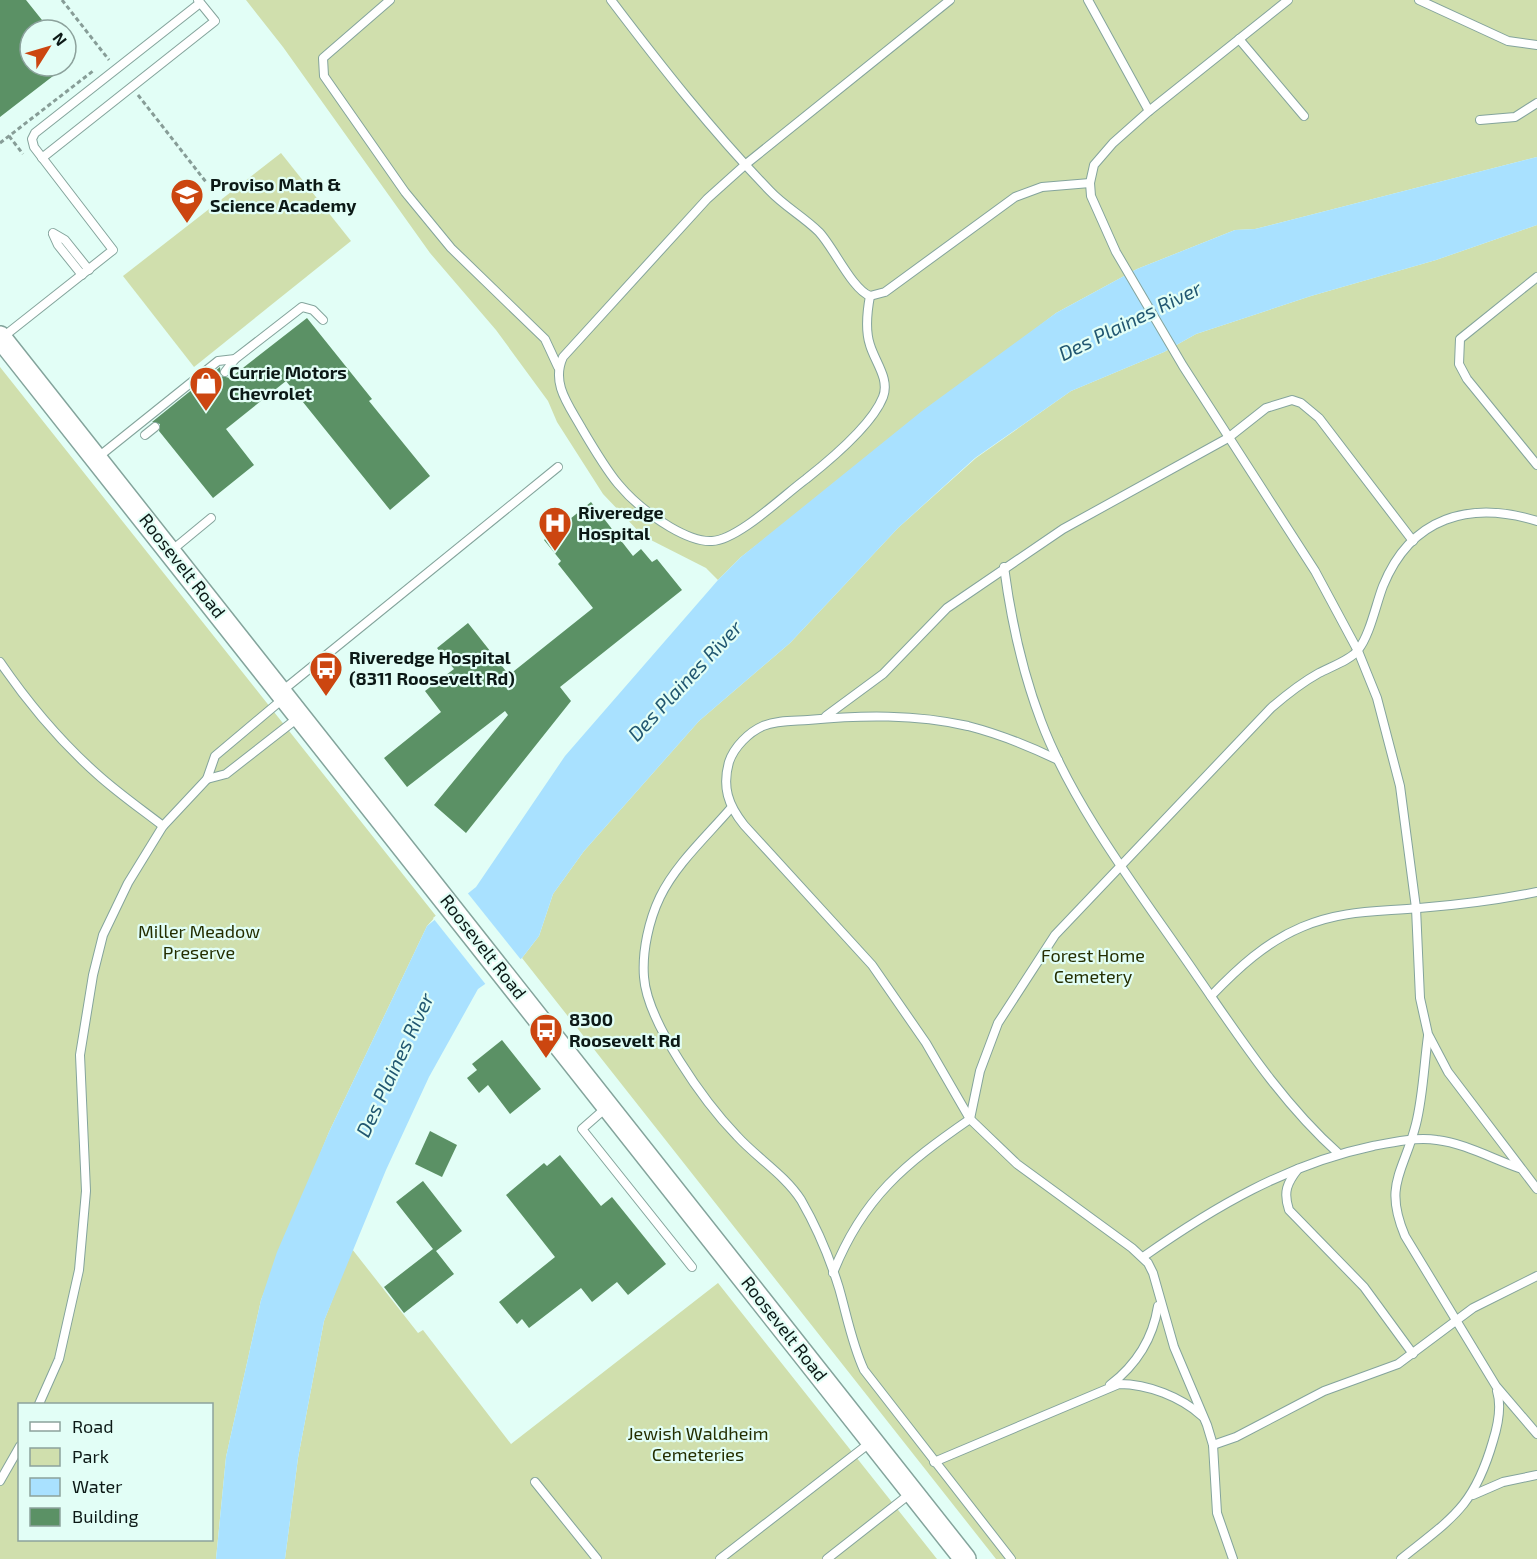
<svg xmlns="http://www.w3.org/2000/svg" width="1537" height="1559" font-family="'Exo 2',sans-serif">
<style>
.green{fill:#d0dfad;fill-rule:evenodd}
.water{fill:#a9e1ff}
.pier{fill:#e2fef6}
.building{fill:#5b9165}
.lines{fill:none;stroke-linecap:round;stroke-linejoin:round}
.lane-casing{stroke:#84a49c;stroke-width:10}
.secondary-casing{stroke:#84a49c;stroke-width:24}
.path{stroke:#879d97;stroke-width:3;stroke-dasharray:4.5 3;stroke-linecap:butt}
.lane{stroke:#fff;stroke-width:8}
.secondary{stroke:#fff;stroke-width:21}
.labels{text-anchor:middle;stroke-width:4.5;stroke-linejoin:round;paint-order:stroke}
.poi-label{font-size:18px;font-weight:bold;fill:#0c1916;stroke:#e2fef6;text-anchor:start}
.street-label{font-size:18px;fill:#0c1916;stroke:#e2fef6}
.park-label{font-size:18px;fill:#242e00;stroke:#e2fef6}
.water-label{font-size:20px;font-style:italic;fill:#215771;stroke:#e2fef6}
</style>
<rect width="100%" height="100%" fill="#e2fef6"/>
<!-- green -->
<g class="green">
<polygon points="246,0 1537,0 1537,157 1255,229 1235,230 1137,269 1056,313 741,557 718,580 706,568 643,536 603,494 557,422 548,401 496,330 430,253 283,47"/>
<polygon points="281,153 351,241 194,367 123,276"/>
<polygon points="1537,225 1537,1559 996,1559 522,958 539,936 553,894 584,851 699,721 790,643 898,528 976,458 1071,391 1164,352 1196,334 1311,296 1436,260"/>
<path d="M0,367L436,916L427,926L329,1132L261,1300L226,1457L216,1559H0ZM20,1404H212V1540H20Z"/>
<polygon points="352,1249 418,1333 423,1330 511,1444 718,1283 937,1559 285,1559 298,1458 324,1321"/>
</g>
<!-- water -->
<polygon class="water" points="1537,157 1537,225 1436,260 1311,296 1196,334 1164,352 1071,391 975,458 898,528 790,643 699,721 584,851 553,894 539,936 522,958 478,989 429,1077 386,1170 324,1321 298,1458 285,1559 216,1559 226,1457 261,1300 277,1252 329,1132 427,926 476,887 565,756 718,580 741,557 922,411 1056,313 1137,269 1235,230 1255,229"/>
<!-- pier -->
<polygon class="pier" points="466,891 522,961 487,986 433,918"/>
<!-- building -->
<g class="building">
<polygon points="0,0 26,0 50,30 30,30 30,66 66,66 0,117"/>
<polygon points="307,318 372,399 369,401 430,476 390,510 286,381 226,429 254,465 213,498 159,431 160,424 152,422 220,367 221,376 230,378"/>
<polygon points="591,502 633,556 641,549 652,562 657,559 682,590 560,687 571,701 466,833 434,805 508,715 505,711 407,787 384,758 441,712 425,691 454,669 437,648 468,623 509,675 593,608 558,564 561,561 544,540"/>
<polygon points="502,1040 541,1089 510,1114 488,1085 479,1093 467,1078 477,1070 472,1064"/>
<polygon points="430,1131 457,1145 442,1177 415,1164"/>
<polygon points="560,1155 601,1206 612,1197 666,1264 628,1295 617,1282 592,1302 581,1288 529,1328 522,1319 517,1324 499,1302 555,1257 506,1195 544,1163 547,1166"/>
<polygon points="423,1181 462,1231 436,1251 454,1274 404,1313 384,1287 433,1249 396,1202"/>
</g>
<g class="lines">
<defs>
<g id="lane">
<polyline points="390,0 323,58 324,76 405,192 451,248 545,339 558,367"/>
<path d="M611,0C661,66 712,131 770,191C784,206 804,217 819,232C834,248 852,289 870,296L885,292L1015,197L1042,187L1090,183"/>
<polyline points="1088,0 1149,111"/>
<polyline points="1288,0 1149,111 1113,143 1094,165 1090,183 1091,196 1116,252 1183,366 1315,571 1358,651 1377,698 1400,786 1416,908 1420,998 1428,1034 1448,1072 1537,1189"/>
<polyline points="1419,0 1508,41 1537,45"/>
<polyline points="1239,39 1304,116"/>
<polyline points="1480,120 1515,117 1537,103"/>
<polyline points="42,158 215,21 198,0"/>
<polyline points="53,233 65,240 89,270"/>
<polyline points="53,234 58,245 82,275"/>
<polyline points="1537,277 1460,339 1459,364 1467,379 1537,465"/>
<path d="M870,296C867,312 865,330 870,345C875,362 890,379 883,397C872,425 830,460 806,479C784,495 738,540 712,541C698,542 682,534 670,527C623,499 608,473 581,427C568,404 551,383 563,357L707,199L746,164L950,0"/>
<polyline points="3,337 113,250 34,147 32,139 35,133 200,3"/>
<polyline points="225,372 235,359"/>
<polyline points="145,435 155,427"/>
<polyline points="97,458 218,361 235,359 302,307 313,310 323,320"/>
<polyline points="171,551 211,518"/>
<path d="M1004,567C1011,620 1022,671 1041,721C1074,809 1144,898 1197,976C1240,1038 1282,1103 1338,1153"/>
<path d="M0,662C28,703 60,741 97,774C118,793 141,809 163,826"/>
<polyline points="282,691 558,467"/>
<polyline points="826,716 883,674 947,608 1063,529 1228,438 1266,408 1292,400 1301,403 1319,418 1413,541"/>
<path d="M1058,760C1029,746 999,734 968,726C915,714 862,715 808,720C794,721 777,720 763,726C749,732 734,747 729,762C722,787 728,805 744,825L872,965L926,1043L970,1119L1017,1164L1132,1248L1148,1263L1153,1273L1174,1347L1207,1425L1213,1445L1217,1513L1233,1559"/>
<polyline points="207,779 226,774 299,717"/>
<path d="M731,808C707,836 676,864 660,897C649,920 642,951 644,977C647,1022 705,1103 737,1136C757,1158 785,1175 801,1200C816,1226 830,1259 839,1288C847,1316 852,1344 864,1370L1011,1559"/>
<path d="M1211,996C1238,968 1266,942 1302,927C1342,910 1376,912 1419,908C1458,905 1498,900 1537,892"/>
<path d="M1428,1036C1424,1065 1423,1096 1416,1124C1404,1172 1383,1184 1405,1236L1496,1386L1537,1434"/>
<polyline points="607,1107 582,1129 692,1267"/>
<path d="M1298,1169C1287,1183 1283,1192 1289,1210L1364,1287L1413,1354"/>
<path d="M1143,1257C1214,1207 1287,1164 1373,1146C1393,1142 1416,1137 1437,1140C1464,1143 1493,1159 1519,1168"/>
<path d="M833,1273C863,1197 905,1164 970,1119L980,1071L998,1023L1055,935L1271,708C1286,695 1301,683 1319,673C1330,667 1351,660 1358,650C1370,635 1376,604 1383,586C1411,517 1470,500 1537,521"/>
<path d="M1110,1385C1136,1365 1153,1338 1158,1306"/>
<polyline points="39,1404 59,1359 79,1270 86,1191 80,1055 93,975 103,935 128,883 163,826 207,779 215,756 284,698"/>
<polyline points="1213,1445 1236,1437 1324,1391 1398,1364 1473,1308 1537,1276"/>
<path d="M934,1462L1119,1384C1148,1384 1181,1397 1202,1416"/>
<polyline points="0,1481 20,1446"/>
<polyline points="535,1482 597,1559"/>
<polyline points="1473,1495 1503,1482 1537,1475"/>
<polyline points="720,1559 871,1442"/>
<polyline points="827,1559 911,1493"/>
<path d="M1401,1559C1452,1518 1474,1507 1493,1441C1498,1425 1502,1407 1497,1391"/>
</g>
<polyline id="secondary" points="0,337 965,1559"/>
</defs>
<!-- lane casing -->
<use href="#lane" class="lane-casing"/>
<!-- secondary casing -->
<use href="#secondary" class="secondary-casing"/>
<!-- path -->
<g class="path">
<polyline points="62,0 109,60"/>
<polyline points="138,95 206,182"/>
<polyline points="9,136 23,154"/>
<polyline points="0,143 93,71"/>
</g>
<!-- lane -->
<use href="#lane" class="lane"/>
<!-- secondary -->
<use href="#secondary" class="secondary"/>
</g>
<!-- icons -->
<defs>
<symbol id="school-pin" viewBox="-11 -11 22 30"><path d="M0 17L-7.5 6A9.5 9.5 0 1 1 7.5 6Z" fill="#cc4610" stroke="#e2fef6"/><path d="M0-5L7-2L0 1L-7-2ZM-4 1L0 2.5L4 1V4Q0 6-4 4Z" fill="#fff"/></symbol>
<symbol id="shop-pin" viewBox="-11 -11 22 30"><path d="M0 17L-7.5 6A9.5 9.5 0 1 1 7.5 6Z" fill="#cc4610" stroke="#e2fef6"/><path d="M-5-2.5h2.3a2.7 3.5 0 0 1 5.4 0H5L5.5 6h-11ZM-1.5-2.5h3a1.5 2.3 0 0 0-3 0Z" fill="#fff"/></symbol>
<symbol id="hospital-pin" viewBox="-11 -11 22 30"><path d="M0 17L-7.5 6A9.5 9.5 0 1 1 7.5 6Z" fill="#cc4610" stroke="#e2fef6"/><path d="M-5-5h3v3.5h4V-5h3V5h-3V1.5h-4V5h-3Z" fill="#fff"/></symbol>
<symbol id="bus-pin" viewBox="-11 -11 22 30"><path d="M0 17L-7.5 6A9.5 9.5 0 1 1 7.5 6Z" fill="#cc4610" stroke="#e2fef6"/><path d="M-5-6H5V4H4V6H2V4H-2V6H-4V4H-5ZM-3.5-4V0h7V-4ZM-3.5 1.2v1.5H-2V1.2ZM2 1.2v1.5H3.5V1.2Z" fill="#fff"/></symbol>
</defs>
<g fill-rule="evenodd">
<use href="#school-pin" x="168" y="176" width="38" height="52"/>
<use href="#shop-pin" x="187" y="364" width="38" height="52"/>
<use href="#hospital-pin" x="536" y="504" width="38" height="52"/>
<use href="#bus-pin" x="307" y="649" width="38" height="52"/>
<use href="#bus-pin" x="527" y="1011" width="38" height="52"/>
</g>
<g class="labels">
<!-- poi labels -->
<g class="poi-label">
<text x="210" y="191">Proviso Math &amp;<tspan x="210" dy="21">Science Academy</tspan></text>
<text x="229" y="379">Currie Motors<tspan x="229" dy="21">Chevrolet</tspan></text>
<text x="578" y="519">Riveredge<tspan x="578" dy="21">Hospital</tspan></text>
<text x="349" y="664">Riveredge Hospital<tspan x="349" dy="21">(8311 Roosevelt Rd)</tspan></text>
<text x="569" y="1026">8300<tspan x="569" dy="21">Roosevelt Rd</tspan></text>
</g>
<!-- street labels -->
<g class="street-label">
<text transform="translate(182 566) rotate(52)" y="6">Roosevelt Road</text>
<text transform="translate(483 947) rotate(52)" y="6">Roosevelt Road</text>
<text transform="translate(784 1329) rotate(52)" y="6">Roosevelt Road</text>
</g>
<!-- park labels -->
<g class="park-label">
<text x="199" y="938">Miller Meadow<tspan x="199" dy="21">Preserve</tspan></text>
<text x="1093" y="962">Forest Home<tspan x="1093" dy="21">Cemetery</tspan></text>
<text x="698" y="1440">Jewish Waldheim<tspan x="698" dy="21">Cemeteries</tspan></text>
</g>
<!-- water labels -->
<g class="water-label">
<text transform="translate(1130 321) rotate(-26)" y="7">Des Plaines River</text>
<text transform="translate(685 681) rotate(-47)" y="7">Des Plaines River</text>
<text transform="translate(395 1065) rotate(-65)" y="7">Des Plaines River</text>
</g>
</g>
<!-- legend -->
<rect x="18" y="1403" width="195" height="138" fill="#e2fef6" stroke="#8ca29c" stroke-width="1.5"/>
<rect x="30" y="1422" width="30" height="9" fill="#ffffff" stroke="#8ca29c" stroke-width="1.5"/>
<text x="72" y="1433" font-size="18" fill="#0c1916">Road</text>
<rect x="30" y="1448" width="30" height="18" fill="#d0dfad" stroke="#8ca29c" stroke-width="1.5"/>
<text x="72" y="1463" font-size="18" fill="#0c1916">Park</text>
<rect x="30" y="1478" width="30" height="18" fill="#a9e1ff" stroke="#8ca29c" stroke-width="1.5"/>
<text x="72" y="1493" font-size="18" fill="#0c1916">Water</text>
<rect x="30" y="1508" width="30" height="18" fill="#5b9165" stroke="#8ca29c" stroke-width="1.5"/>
<text x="72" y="1523" font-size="18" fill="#0c1916">Building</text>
<!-- north arrow -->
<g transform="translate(48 48) rotate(53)"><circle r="28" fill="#e2fef6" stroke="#8ca29c" stroke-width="1.5"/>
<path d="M0-4.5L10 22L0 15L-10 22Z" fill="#cc4610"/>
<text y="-9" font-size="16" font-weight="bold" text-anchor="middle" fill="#0c1916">N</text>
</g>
</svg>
